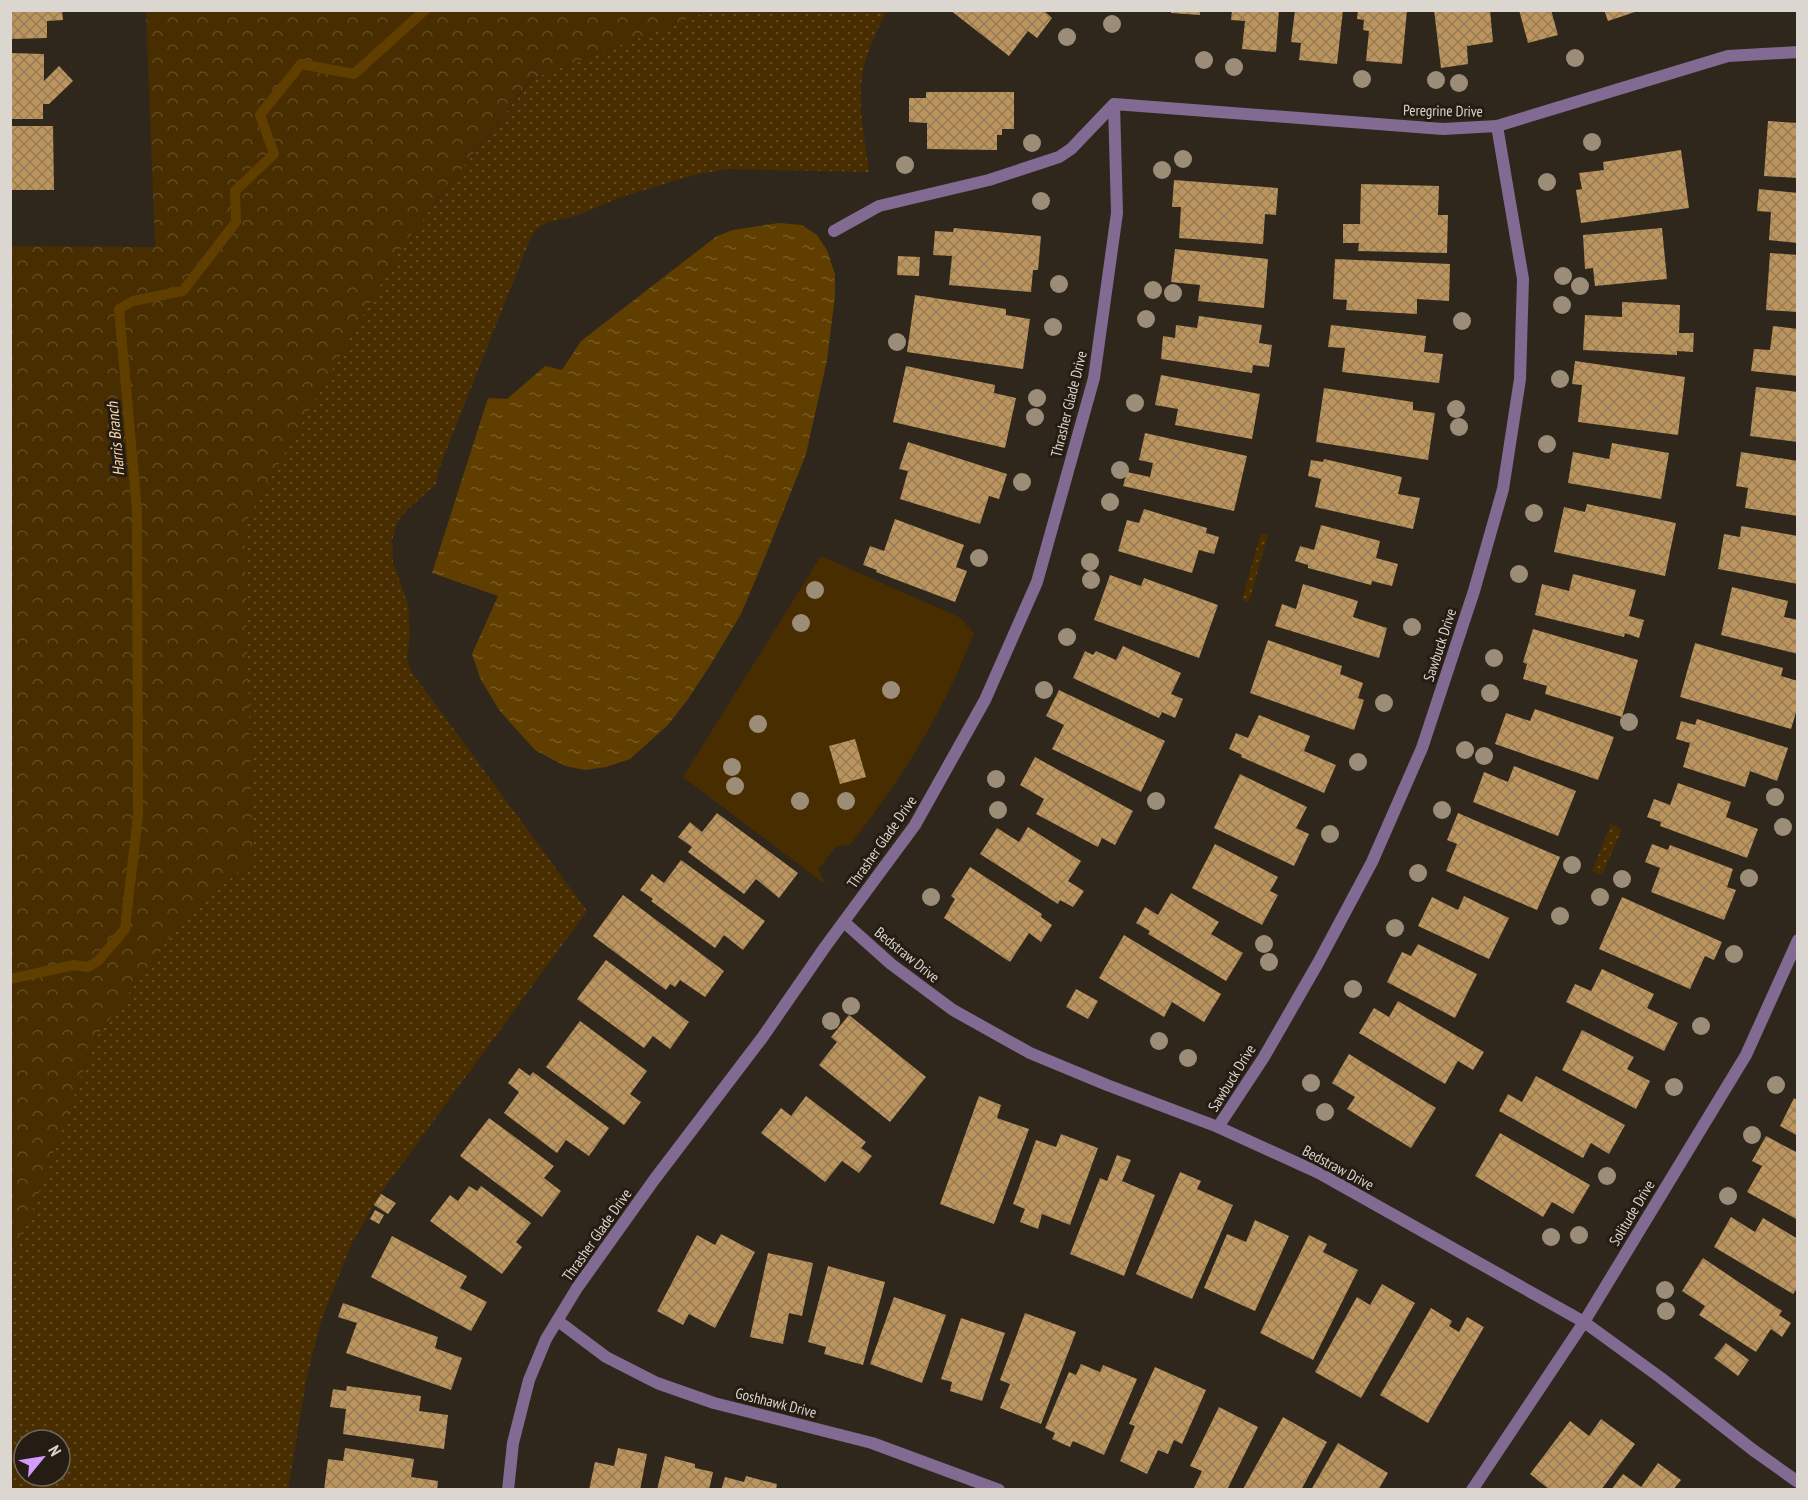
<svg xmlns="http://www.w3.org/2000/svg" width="1808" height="1500" font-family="'PT Sans Narrow',sans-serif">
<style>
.grass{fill:url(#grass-dots);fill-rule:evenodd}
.forest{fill:url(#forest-crowns)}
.park{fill:#472d00}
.water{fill:url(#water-ripples)}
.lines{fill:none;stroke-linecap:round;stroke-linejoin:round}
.stream{stroke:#603e00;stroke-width:10}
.building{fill:url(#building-cross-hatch)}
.service{stroke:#816b93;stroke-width:12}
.minor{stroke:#816b93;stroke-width:12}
.tree{fill:#9c8d78}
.labels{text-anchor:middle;stroke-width:6;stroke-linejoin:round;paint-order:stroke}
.street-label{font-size:15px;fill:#dbd6cf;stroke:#251d13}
.water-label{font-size:16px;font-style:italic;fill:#feddb0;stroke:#251d13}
</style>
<defs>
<pattern id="grass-dots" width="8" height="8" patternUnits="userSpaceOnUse" patternTransform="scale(1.5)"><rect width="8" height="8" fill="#472d00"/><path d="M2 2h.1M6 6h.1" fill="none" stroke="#614b24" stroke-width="1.8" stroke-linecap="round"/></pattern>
<pattern id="forest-crowns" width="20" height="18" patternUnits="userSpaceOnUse" patternTransform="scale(1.5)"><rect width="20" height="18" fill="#472d00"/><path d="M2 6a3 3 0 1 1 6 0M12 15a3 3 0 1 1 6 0" fill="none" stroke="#614b24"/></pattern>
<pattern id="water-ripples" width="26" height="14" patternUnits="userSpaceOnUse" patternTransform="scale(1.5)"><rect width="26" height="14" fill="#603e00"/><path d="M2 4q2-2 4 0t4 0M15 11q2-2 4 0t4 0" fill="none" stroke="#765924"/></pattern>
<pattern id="building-cross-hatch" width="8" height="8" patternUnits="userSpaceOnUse" patternTransform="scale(1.5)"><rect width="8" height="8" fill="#bb945e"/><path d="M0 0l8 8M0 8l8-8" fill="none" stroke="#977b54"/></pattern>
</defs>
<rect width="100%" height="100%" fill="#2f271c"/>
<!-- grass -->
<g class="grass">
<path d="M709,11H887C874,35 862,61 861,89C859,116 866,145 869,172L728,169L698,174L624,196L578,215L546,223L537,229L531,237L440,466L436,484L407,510L397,522L392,541L393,562L408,605L410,635L407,658L411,671L587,911L383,1190L352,1243L322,1318L307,1376L288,1489H11L10,1268L95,1039L186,915L253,860L243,525L403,245L532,79ZM24,1440H60V1476H24Z"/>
<polygon points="1261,533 1268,535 1249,602 1242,600"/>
<polygon points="1611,824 1622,829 1602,875 1592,871"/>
</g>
<!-- forest -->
<polygon class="forest" points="146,11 709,11 531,79 403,245 244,525 253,860 186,915 95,1039 11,1268 11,246 155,247"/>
<!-- park -->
<path class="park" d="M821,556L959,617L974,633C942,715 904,776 850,845L837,846L818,869L826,885L683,777Z"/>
<!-- water -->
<polygon class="water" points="779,223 802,225 817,235 827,250 835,274 835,296 827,360 806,454 763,562 741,614 711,664 688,699 668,725 630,759 606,767 585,770 565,766 535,750 499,710 480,678 472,654 498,596 432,573 488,398 507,399 545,366 562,370 581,341 717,236 733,230"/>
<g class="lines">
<!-- stream -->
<polyline class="stream" points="10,979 74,965 88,967 98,961 125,929 138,815 137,510 119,309 133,301 183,291 236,222 235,191 274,154 260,115 301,64 354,74 425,10"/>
</g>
<!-- building -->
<g class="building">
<polygon points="10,10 62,10 63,20 47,21 47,38 10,39"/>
<polygon points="950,10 1043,10 1052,18 1037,38 1028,31 1009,56"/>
<polygon points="1171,10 1200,10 1200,15 1171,13"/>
<polygon points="1232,10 1279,10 1276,52 1242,49 1245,21 1231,20"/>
<polygon points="1295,10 1343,10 1337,64 1299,60 1301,43 1291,42"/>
<polygon points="1358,10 1407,10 1402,64 1366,61 1369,31 1363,30 1364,20 1357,19"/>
<polygon points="1434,10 1490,10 1493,42 1467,46 1468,64 1441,68"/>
<polygon points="1519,10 1551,10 1558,35 1528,43"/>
<polygon points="1604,10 1638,10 1638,11 1608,21"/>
<polygon points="10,53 44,54 44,81 59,66 73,81 49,104 43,104 43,119 10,119"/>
<polygon points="926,92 1014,92 1014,129 1002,129 1002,135 997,135 997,150 927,149 927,123 909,122 909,98 926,98"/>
<polygon points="1768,121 1798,123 1798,178 1764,176"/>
<polygon points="10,126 53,126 54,190 10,190"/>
<polygon points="1681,150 1689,208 1581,223 1576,190 1582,189 1579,173 1604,170 1603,162"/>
<polygon points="1174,180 1278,188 1276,215 1265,214 1263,244 1179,238 1181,207 1172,207"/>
<polygon points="1361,184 1439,186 1438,215 1448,215 1447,253 1358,251 1359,243 1343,243 1343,224 1360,224"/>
<polygon points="1759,189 1798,193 1798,243 1769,240 1771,212 1757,211"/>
<polygon points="954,228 1041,236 1038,270 1033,270 1031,292 949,285 952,256 933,255 935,231 953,232"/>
<polygon points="1662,228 1667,279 1595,286 1593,268 1585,269 1583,235"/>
<polygon points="1175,249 1268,259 1264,308 1198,301 1200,285 1171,282"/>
<polygon points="1770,253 1798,255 1798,312 1766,310"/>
<polygon points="898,256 920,257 919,276 897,275"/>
<polygon points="1335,259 1450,264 1449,301 1417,299 1417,314 1346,310 1347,300 1333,299"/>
<polygon points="915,295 1006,309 1006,315 1030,319 1023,369 907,352"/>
<polygon points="1622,302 1680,305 1679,333 1694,333 1693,352 1677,351 1677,355 1583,350 1585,315 1622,317"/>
<polygon points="1199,316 1262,325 1259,343 1272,345 1269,367 1253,365 1252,373 1161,359 1163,336 1175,338 1176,325 1197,328"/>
<polygon points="1331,325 1426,336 1424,352 1443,354 1439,383 1342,372 1345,348 1328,347"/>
<polygon points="1773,326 1798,329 1798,376 1751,371 1754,349 1770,350"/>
<polygon points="1575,361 1685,377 1678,435 1578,422 1582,385 1572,384"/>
<polygon points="906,366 995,385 994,393 1016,398 1005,448 893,422"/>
<polygon points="1161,375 1260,394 1252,439 1175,425 1178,409 1155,405"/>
<polygon points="1756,387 1798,392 1798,442 1750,436"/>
<polygon points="1324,388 1413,402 1413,410 1435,413 1428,460 1316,442"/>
<polygon points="1145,433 1247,456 1234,511 1123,486 1127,472 1150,477 1153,463 1139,460"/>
<polygon points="908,442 1007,474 999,499 989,496 980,524 900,499 908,471 899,469"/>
<polygon points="1612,443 1669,453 1661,499 1568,483 1573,452 1609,459"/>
<polygon points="1741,452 1798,461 1798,516 1745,508 1748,488 1736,486"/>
<polygon points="1324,459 1402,477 1398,494 1420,498 1413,529 1315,507 1321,479 1308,476 1311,460 1323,462"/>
<polygon points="1587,504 1676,523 1665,576 1554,552 1564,507 1585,512"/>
<polygon points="1144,509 1207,528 1206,533 1219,537 1214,554 1199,550 1192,573 1118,551 1127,520 1139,523"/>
<polygon points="895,519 964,545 956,567 967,571 955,602 876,572 877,570 863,565 870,546 884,551"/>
<polygon points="1321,525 1380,541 1376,558 1398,564 1392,586 1372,581 1371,585 1308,568 1308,565 1295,561 1300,546 1314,550"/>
<polygon points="1741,526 1798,536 1798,584 1718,569 1724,534 1740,537"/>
<polygon points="1573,574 1636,590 1629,616 1644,620 1639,638 1625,633 1624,637 1535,615 1542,584 1569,591"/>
<polygon points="1110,575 1141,586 1144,578 1218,605 1199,658 1094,620"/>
<polygon points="1303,584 1358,601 1353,617 1387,628 1379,658 1275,626 1282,604 1296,609"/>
<polygon points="1732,587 1788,601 1784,617 1798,620 1798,654 1721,635"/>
<polygon points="1533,629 1638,660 1622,717 1545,694 1547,686 1523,679 1527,664 1523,662"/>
<polygon points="1268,640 1342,666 1340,674 1363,683 1358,698 1364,700 1354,730 1250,693"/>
<polygon points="1695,643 1783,668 1781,676 1798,681 1798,706 1791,729 1680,697"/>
<polygon points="1123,646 1181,673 1171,694 1183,699 1175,718 1162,712 1159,718 1073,678 1085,651 1093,655 1096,651 1116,660"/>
<polygon points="1059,690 1165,741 1141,792 1052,749 1064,725 1046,716"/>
<polygon points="1535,709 1614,737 1598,780 1495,744 1506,713 1530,721"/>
<polygon points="1259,715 1310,736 1304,751 1336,765 1324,793 1241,757 1242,755 1229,749 1236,733 1248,738"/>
<polygon points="1697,719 1788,748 1777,781 1750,771 1745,787 1683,767 1690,743 1676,739 1681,721 1695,725"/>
<polygon points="855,739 866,777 840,784 829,746"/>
<polygon points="1035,757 1133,811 1115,845 1102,838 1098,847 1036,814 1044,799 1020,785"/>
<polygon points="1514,766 1576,791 1558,836 1473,802 1484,772 1508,782"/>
<polygon points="1240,774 1307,807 1296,828 1309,834 1294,866 1214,828"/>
<polygon points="1678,783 1731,802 1726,817 1758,829 1747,858 1660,826 1661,822 1647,817 1654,799 1670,805"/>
<polygon points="717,813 798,873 779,898 756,879 744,894 688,852 692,847 678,837 690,822 702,832"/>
<polygon points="1458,813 1560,857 1537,910 1446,871 1457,844 1447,840"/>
<polygon points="1028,827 1081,861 1068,881 1084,891 1073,907 1060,900 1058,904 980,854 997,828 1019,842"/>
<polygon points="1215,844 1278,877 1270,891 1278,895 1262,925 1192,888"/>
<polygon points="1652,844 1668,850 1670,845 1733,869 1727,887 1736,890 1724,920 1651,892 1660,868 1645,862"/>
<polygon points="681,860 765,921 743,950 724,935 715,948 651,901 653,899 640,890 652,874 664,883"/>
<polygon points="970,867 1042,914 1041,917 1052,925 1041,942 1029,933 1010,962 944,918 955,899 951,896"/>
<polygon points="1171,893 1219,922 1211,934 1243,953 1226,981 1148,934 1150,931 1136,923 1145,907 1158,915"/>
<polygon points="623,895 724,971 705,997 680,980 675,987 670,984 666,990 593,936"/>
<polygon points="1464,896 1509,918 1489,959 1418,926 1432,897 1458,910"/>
<polygon points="1622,897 1722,942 1714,960 1705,956 1690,989 1599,949"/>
<polygon points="1124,935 1221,994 1204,1022 1172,1002 1164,1017 1099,978"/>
<polygon points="1418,944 1477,974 1455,1018 1387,982 1402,952 1411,956"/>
<polygon points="606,960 689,1022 670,1049 653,1036 644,1048 577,999"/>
<polygon points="1602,969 1654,994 1647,1008 1678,1023 1664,1051 1566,1002 1575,984 1591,991"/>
<polygon points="1076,989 1098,1001 1088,1019 1066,1007"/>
<polygon points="1398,1001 1484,1052 1473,1070 1458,1061 1445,1084 1359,1033 1374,1008 1389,1017"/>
<polygon points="849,1015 926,1077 890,1122 819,1065 837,1042 831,1037"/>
<polygon points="580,1021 647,1071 630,1094 641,1102 624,1125 546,1067"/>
<polygon points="1582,1030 1634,1057 1627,1069 1650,1081 1636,1109 1562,1070"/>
<polygon points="1349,1054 1436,1108 1411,1148 1347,1109 1355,1097 1332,1083"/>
<polygon points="519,1068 530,1076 533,1072 609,1128 589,1156 566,1140 557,1153 504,1113 519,1092 508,1083"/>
<polygon points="1536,1076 1625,1125 1609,1154 1591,1143 1583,1158 1499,1111 1508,1094 1522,1102"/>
<polygon points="806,1096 866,1142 861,1148 872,1156 859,1173 842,1161 825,1182 761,1133 781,1108 791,1116"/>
<polygon points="979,1096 1001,1105 997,1118 1029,1129 994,1224 940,1204"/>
<polygon points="1794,1098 1798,1100 1798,1136 1780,1126"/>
<polygon points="489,1118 554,1166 544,1178 561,1191 542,1217 460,1156"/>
<polygon points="1500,1133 1590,1185 1573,1214 1552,1202 1543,1217 1475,1176"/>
<polygon points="1061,1134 1098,1148 1070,1225 1042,1214 1038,1229 1020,1222 1025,1209 1013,1204 1036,1140 1056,1147"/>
<polygon points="1766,1136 1798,1153 1798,1220 1747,1192 1762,1166 1752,1161"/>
<polygon points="1117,1155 1131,1160 1122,1181 1155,1195 1124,1276 1070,1254 1100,1178 1107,1181"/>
<polygon points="1180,1172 1201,1181 1197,1189 1233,1205 1192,1299 1136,1274"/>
<polygon points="469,1186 477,1191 481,1186 531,1223 516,1242 522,1247 502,1274 430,1221 450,1195 458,1201"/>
<polygon points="381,1194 396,1203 388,1214 374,1205"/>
<polygon points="375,1210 384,1215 379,1224 370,1219"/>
<polygon points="1731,1217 1755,1232 1763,1218 1798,1239 1798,1287 1793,1294 1714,1247"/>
<polygon points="1255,1220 1289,1236 1255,1311 1204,1288 1227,1234 1246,1242"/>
<polygon points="721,1234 755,1252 715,1328 689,1314 683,1325 657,1311 697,1235 715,1245"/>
<polygon points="1309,1235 1327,1244 1323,1252 1358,1270 1313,1360 1260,1333"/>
<polygon points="392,1236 467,1276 460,1288 487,1302 471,1331 371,1277"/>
<polygon points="768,1253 813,1263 802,1316 789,1313 783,1344 750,1337"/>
<polygon points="1703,1258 1782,1311 1779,1315 1791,1323 1782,1337 1771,1329 1756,1352 1699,1315 1705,1306 1682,1291"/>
<polygon points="828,1266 885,1282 863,1365 824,1354 826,1347 808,1342"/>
<polygon points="1382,1284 1415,1303 1361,1398 1315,1372 1357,1297 1370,1305"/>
<polygon points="894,1297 946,1315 922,1383 870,1364"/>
<polygon points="343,1303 438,1337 435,1348 462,1358 451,1390 346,1353 357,1323 338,1317"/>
<polygon points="1431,1308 1452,1321 1449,1326 1459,1332 1467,1317 1484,1327 1428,1423 1380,1395"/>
<polygon points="1025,1313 1076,1332 1041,1424 1000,1408 1010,1384 1000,1380"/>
<polygon points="961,1318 1005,1333 982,1401 950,1391 952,1382 941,1379"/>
<polygon points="1726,1343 1749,1360 1738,1376 1714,1358"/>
<polygon points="1081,1364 1100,1372 1103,1365 1137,1379 1104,1455 1073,1441 1070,1447 1052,1439 1055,1433 1045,1428 1069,1372 1076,1375"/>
<polygon points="1155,1367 1206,1390 1182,1444 1174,1440 1168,1454 1158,1450 1147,1474 1120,1461 1135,1426 1129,1424"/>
<polygon points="347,1386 421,1396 419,1411 448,1415 444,1449 343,1434 346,1409 330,1407 333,1389 346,1391"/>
<polygon points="1219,1407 1258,1427 1227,1490 1193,1490 1202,1471 1190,1466"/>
<polygon points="1283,1417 1327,1442 1301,1490 1244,1490 1243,1489"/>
<polygon points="1601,1419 1635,1444 1601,1490 1550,1490 1530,1474 1570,1421 1589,1436"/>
<polygon points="1338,1443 1388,1473 1378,1490 1311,1490"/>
<polygon points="345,1448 414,1459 411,1477 438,1481 437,1490 324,1490 328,1459 343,1461"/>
<polygon points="618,1448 647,1454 640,1490 589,1490 595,1462 614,1466"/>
<polygon points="665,1456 695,1464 695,1468 713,1472 709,1490 657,1490"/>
<polygon points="1658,1463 1681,1480 1673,1490 1611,1490 1623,1474 1641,1487"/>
<polygon points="746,1476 777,1484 776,1490 721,1490 725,1477 744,1482"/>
</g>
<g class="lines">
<!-- service -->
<polyline class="service" points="834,231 879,206 989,180 1059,157 1071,149 1114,104"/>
<!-- minor -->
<g class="minor">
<polyline points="844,922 891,964 953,1010 1030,1053 1107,1085 1218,1127 1319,1173 1584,1322 1661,1378 1753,1450 1798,1482"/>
<polyline points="1218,1127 1264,1057 1318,963 1372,862 1422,748 1474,591 1503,489 1520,379 1523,279 1497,126"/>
<polyline points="558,1321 606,1357 657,1383 714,1403 872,1443 999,1490"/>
<polyline points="508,1490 513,1443 529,1380 546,1339 577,1288 654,1180 762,1038 825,947 915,825 985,700 1037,582 1094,378 1117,213 1114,104 1443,129 1497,126 1728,56 1798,52"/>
<polyline points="1472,1490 1584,1322 1746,1055 1798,940"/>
</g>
</g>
<!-- trees -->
<g class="tree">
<circle cx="1112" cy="24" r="9"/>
<circle cx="1067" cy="37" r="9"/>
<circle cx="1575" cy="58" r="9"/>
<circle cx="1204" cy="60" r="9"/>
<circle cx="1234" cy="67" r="9"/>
<circle cx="1362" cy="79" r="9"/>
<circle cx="1436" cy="80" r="9"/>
<circle cx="1459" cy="83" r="9"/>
<circle cx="1592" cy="142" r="9"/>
<circle cx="1032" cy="143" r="9"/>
<circle cx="1183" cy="159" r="9"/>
<circle cx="905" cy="165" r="9"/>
<circle cx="1162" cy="170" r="9"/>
<circle cx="1547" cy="182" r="9"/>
<circle cx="1041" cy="201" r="9"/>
<circle cx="1563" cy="276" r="9"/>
<circle cx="1059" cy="284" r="9"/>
<circle cx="1580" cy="286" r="9"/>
<circle cx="1153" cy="290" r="9"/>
<circle cx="1173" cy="293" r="9"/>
<circle cx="1562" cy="305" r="9"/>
<circle cx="1146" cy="319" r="9"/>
<circle cx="1462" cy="321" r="9"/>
<circle cx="1053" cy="327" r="9"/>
<circle cx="897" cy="342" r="9"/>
<circle cx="1560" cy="379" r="9"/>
<circle cx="1037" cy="398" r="9"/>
<circle cx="1135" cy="403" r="9"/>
<circle cx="1456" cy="409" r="9"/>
<circle cx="1035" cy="417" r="9"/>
<circle cx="1459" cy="427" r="9"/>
<circle cx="1547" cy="444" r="9"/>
<circle cx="1120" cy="470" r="9"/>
<circle cx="1022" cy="482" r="9"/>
<circle cx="1110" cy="502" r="9"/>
<circle cx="1534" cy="513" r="9"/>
<circle cx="979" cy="558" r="9"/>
<circle cx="1090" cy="562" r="9"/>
<circle cx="1519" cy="574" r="9"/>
<circle cx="1091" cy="580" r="9"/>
<circle cx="815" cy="590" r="9"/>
<circle cx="801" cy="623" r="9"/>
<circle cx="1412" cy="627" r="9"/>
<circle cx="1067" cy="637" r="9"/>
<circle cx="1494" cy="658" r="9"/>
<circle cx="891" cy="690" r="9"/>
<circle cx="1044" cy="690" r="9"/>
<circle cx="1490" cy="693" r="9"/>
<circle cx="1384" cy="703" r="9"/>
<circle cx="1629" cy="722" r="9"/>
<circle cx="758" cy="724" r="9"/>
<circle cx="1465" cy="750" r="9"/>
<circle cx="1484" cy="756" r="9"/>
<circle cx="1358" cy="762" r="9"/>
<circle cx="732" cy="767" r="9"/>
<circle cx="996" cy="779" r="9"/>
<circle cx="735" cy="786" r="9"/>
<circle cx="1775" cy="797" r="9"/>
<circle cx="800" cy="801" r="9"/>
<circle cx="846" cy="801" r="9"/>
<circle cx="1156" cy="801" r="9"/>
<circle cx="998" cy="810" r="9"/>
<circle cx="1442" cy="810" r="9"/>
<circle cx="1783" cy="827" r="9"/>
<circle cx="1330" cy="834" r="9"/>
<circle cx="1572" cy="865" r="9"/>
<circle cx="1418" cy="873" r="9"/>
<circle cx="1749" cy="878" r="9"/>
<circle cx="1622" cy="879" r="9"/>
<circle cx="931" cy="897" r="9"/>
<circle cx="1600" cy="897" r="9"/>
<circle cx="1560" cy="916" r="9"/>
<circle cx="1395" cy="928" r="9"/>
<circle cx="1264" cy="944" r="9"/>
<circle cx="1734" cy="954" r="9"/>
<circle cx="1269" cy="962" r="9"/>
<circle cx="1353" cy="989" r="9"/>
<circle cx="851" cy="1006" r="9"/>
<circle cx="831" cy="1021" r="9"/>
<circle cx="1701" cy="1026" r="9"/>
<circle cx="1159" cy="1041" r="9"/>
<circle cx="1188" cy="1058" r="9"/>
<circle cx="1311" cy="1083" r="9"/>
<circle cx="1776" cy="1085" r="9"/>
<circle cx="1674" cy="1087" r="9"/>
<circle cx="1325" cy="1112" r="9"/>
<circle cx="1752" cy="1135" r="9"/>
<circle cx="1607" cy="1176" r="9"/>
<circle cx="1728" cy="1196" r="9"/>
<circle cx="1579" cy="1235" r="9"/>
<circle cx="1551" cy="1237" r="9"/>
<circle cx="1665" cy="1290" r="9"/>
<circle cx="1666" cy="1311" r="9"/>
</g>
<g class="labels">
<!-- street labels -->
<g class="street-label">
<text transform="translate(1443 111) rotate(1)" y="5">Peregrine Drive</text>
<text transform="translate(1069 404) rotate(-76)" y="5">Thrasher Glade Drive</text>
<text transform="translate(1440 645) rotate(-72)" y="5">Sawbuck Drive</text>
<text transform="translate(882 842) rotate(-55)" y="5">Thrasher Glade Drive</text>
<text transform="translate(907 955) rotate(39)" y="5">Bedstraw Drive</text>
<text transform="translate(1232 1078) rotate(-58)" y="5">Sawbuck Drive</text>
<text transform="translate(1338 1168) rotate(28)" y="5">Bedstraw Drive</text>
<text transform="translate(1632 1213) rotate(-59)" y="5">Solitude Drive</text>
<text transform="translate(597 1235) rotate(-55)" y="5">Thrasher Glade Drive</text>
<text transform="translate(776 1403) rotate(14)" y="5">Goshhawk Drive</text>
</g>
<!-- water labels -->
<g class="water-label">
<text transform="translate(115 439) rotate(-95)" y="6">Harris Branch</text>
</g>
</g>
<!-- border -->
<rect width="1808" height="1500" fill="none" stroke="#dbd6cf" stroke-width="24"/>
<!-- north arrow -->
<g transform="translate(42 1458) rotate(60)"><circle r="28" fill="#251d13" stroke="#6e675e" stroke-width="1.5"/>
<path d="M0-4.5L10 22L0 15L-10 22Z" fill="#d39cfc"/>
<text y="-9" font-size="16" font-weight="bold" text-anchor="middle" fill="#dbd6cf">N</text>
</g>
</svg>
